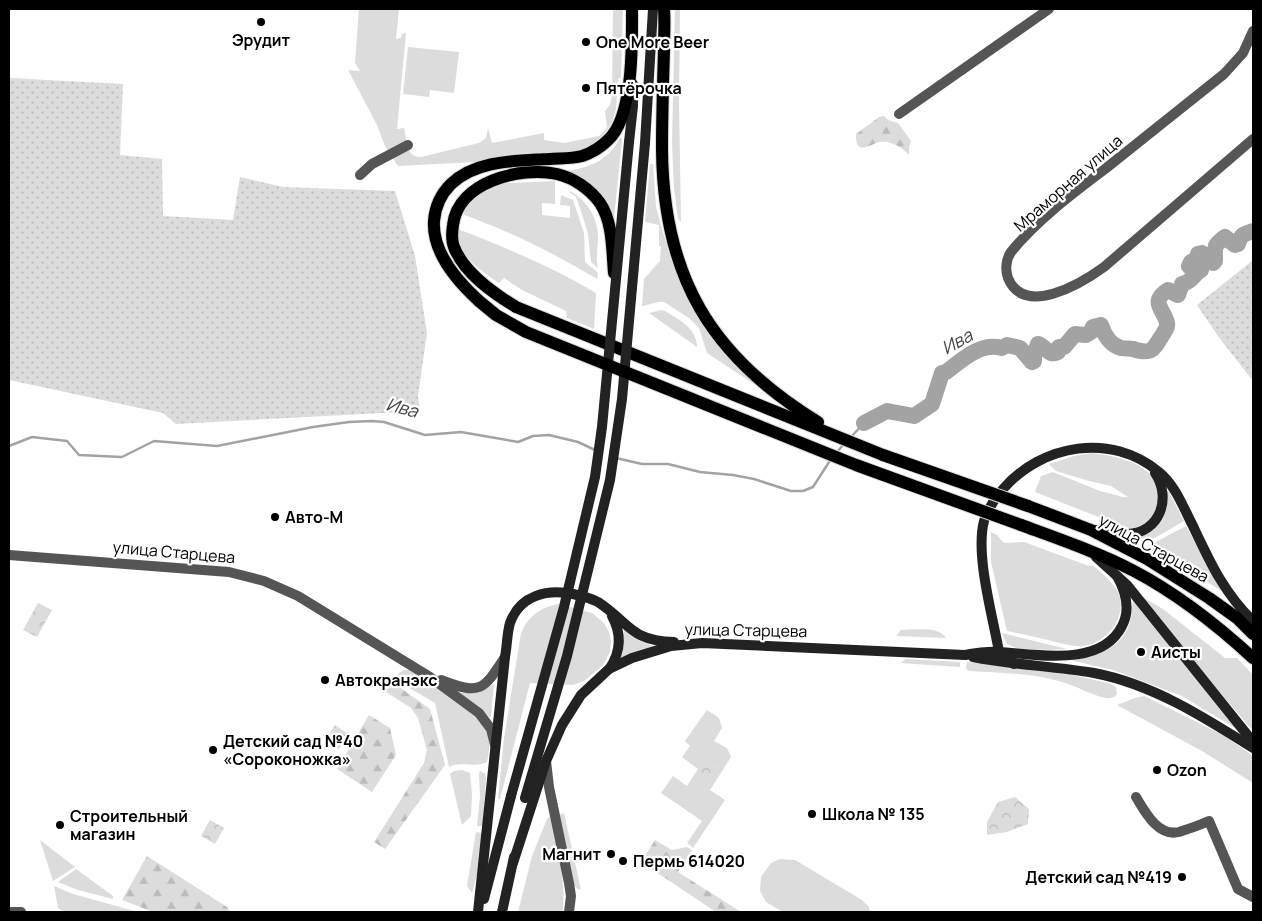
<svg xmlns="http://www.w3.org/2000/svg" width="1262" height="921" font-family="Manrope,sans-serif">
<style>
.grass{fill:#dcdcdc}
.forest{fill:url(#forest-firs)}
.park{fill:url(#park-crowns)}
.garden{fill:url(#garden-dots)}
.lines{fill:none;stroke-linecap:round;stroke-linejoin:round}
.stream{stroke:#a3a3a3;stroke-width:2.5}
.river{stroke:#a3a3a3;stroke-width:16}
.primary-casing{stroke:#dbdbdb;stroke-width:14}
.minor{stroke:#555;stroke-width:10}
.tertiary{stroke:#555;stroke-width:10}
.secondary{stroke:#222;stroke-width:10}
.primary{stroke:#000;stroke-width:12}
.primary-bridge-casing{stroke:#dbdbdb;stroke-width:14;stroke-linecap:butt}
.secondary-bridge{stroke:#222;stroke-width:10}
.primary-bridge{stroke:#000;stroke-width:12}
.poi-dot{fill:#000;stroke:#fff;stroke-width:2}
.labels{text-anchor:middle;stroke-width:4.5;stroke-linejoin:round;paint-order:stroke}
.poi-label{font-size:16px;font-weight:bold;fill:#000;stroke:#fff;text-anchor:start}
.street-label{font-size:16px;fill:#000;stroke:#fff}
.water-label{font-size:18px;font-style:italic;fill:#444;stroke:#fff}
</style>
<defs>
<pattern id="forest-firs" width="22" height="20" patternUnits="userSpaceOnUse" patternTransform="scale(1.25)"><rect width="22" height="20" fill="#dcdcdc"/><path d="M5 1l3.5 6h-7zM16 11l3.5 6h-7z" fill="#bbb"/></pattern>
<pattern id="park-crowns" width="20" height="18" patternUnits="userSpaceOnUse" patternTransform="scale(1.25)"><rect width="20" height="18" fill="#dcdcdc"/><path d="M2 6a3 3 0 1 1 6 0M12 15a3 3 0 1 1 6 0" fill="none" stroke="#bbb"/></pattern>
<pattern id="garden-dots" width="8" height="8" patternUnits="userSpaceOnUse" patternTransform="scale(1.25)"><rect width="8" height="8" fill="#dcdcdc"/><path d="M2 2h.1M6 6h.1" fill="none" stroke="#bbb" stroke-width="1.8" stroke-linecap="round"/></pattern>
</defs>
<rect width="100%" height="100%" fill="#fff"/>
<!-- grass -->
<g class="grass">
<path d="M359,9H399L396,39L401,38L402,34L406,33L397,129L404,128C407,140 406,158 421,157L479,143L486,138L488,128L492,143L544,133V140L564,143L599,136L607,128L605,111L610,105L612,95L613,9H623L621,77L618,79L616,109L612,122L606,132L592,146L576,153L478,162L398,166L385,146L377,125L348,70L360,71L355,63Z"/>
<polygon points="675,9 680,9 679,103 681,222 678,219 674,188 672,143"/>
<polygon points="408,47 459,52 454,93 430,90 429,97 403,94"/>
<path d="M620,137L622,139L614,219L563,171C588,169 609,161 620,137Z"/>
<polygon points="650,164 653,164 656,207 663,233 682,286 760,386 760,388 707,353 699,328 689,318 664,302 659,302 642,306 644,279 660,261 661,246 659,246 659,225 645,222"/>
<path d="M555,181V204L542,203V215L570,218V206L560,205L561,195L573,200L584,233L585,262L598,273L597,279C552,252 509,231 459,213L462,205L492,186L507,183Z"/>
<path d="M570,191C588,201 599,219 598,241C597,250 596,260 598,268L591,262L588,234L582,214L576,197L569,192Z"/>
<path d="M458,229C505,247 552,267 596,293L594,329L567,318L566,311L522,290L504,278L499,283C482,272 453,252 458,229Z"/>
<path d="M661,310L665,311C679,320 697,328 697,347L649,313Z"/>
<path d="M1092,453C1111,456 1129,458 1145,470C1160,480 1163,504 1150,519C1145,525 1137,527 1129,529L1035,492L1041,476L1053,472L1100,491L1123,497H1128L1111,486L1089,481L1056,471L1049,464L1074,456Z"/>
<path d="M1167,491L1169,492L1184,521L1148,542L1139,537C1162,527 1169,516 1167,491Z"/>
<polygon points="1186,526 1222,591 1148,546"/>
<path d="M991,532L997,535L1004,543L1024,542L1089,566L1092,565C1102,572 1113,583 1118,592C1129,616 1106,644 1083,646C1074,647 1065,644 1056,642C1040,638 1023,634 1007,631L991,562Z"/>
<polygon points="1139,595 1163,609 1225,658 1237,658 1253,675 1253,731 1192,660"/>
<path d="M1133,598L1238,730L1182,696L1113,670L1066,659C1093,655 1120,653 1130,622C1132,614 1132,606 1133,598Z"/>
<path d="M558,604L592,613L604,623L608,630L611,640L610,652L603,665L584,681L573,685L530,683L500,799H498L504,738L521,633C529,616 539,608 558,604Z"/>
<polygon points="624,630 638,640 653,646 620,660 623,652"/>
<path d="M901,630C914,630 939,626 946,638L896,636Z"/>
<path d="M1002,633L1067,649C1057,650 1020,651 1011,646C1005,643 1004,638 1002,633Z"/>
<polygon points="906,659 960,662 960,667 900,663"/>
<path d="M967,662L1065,673L1112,684L1116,687L1117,694L1114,697C1104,702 1083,689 1071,685C1039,673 1003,673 969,671L966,669Z"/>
<path d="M404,670H412C430,684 473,707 484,724C491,734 490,750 487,762C476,768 461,761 449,767L435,703L394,679L399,673Z"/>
<polygon points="494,684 491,717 489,717 481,708 460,693 475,693"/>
<polygon points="1144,696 1223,735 1253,756 1253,783 1202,751 1117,705 1135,698"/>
<polygon points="707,710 719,718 722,728 714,741 727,748 731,757 710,790 725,800 693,848 687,843 702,821 661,793 673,776 687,786 698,769 682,757 690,746 685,741"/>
<polygon points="462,770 470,773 472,794 471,816 462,825 450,774 454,771"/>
<polygon points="480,771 485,774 486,778 483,826 477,826 480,797 479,774"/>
<polygon points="564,813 581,890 576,888 574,885 558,815"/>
<path d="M550,816C557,847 566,878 563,910L562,912H518L532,856L547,819Z"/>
<polygon points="476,832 482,833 478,870 472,893 467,886"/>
<polygon points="40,840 75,867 53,881"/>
<polygon points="780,859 795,860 862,900 869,907 870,912 783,912 766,902 760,891 761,877 771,863"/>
<polygon points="76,869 113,896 113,899 78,890 58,882"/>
<polygon points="54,886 73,894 138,912 68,912 61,910 58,908"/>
</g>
<!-- forest -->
<g class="forest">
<path d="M884,116L888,120L898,123L911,141L909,147V155C903,148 890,140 880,142C870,144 855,157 856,134L879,117Z"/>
<polygon points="392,682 430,709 445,765 385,849 374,842 424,763 427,750 418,718 411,708 386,692"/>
<polygon points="369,715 390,728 396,755 372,792 337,769"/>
<polygon points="655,840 672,850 687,847 692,850 678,872 741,912 716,912 641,862"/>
<polygon points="147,856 227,907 230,912 153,912 122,900"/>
</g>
<!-- park -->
<g class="park">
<polygon points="38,603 52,610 37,637 23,630"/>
<polygon points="335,725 348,734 339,749 325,741"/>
<polygon points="708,757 718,762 703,785 693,778 700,767 702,768"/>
<polygon points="1015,797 1029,809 1028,824 1007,832 987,835 987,822 998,802"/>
<polygon points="210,820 224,828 215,844 201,836"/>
</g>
<!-- garden -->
<g class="garden">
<polygon points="9,78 123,84 120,155 162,159 163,216 233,220 240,177 283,187 395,191 415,256 427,333 418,396 420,411 176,424 163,413 9,380"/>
<polygon points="1253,260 1253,381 1218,336 1197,305"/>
</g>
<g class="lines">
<!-- stream -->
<g class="stream">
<polyline points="851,437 864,423"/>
<polyline points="9,446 32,437 67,441 79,455 122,457 154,441 217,446 313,427 349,422 372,421 384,422 425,435 461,432 518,442 533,436 549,435 578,442 595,450"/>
<polyline points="836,453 844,444"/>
<polyline points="616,458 642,464 668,464 700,472 733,475 754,479 791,491 803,491 813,487 831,459"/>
</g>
<!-- river -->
<path class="river" d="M864,423L887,411L914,416L932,404L942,373L946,372C962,360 980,342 1002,348L1007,345L1020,348L1032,362L1034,361V355L1038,344C1045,346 1049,357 1058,352L1059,347H1064L1075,334L1086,335L1091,332L1093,327L1101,325C1104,334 1110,345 1121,348C1125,349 1129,348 1133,349C1152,355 1153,350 1163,334C1165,330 1168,328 1167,323C1164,309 1149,302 1168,290L1178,295L1182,284C1194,281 1192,275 1201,270L1199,268L1192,269L1189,266L1191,262L1197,259L1198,254L1202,253L1210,262L1213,263L1215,261C1215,247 1213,246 1225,237L1235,245L1238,244C1241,234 1244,234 1253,231"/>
<defs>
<g id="primary">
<path d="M664,9C665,22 664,37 664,50C663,83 662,116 662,149C663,276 710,356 818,422"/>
<path d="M614,273C612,251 613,222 600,203C590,189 574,178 557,174C520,166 458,182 453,225C452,232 451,240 454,247C464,273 493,293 516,307L883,455"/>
<path d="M479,301C457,281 432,252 434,221C435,207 441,194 451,184C476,160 515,161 548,159C559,158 571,159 582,156C591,153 601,147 608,140C634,117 632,42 632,9"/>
<polyline points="1028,506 1091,530 1147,559 1209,598 1237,618 1253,634"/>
<path d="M1021,525C1059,539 1097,552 1134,571C1178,594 1217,625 1253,658"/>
</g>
</defs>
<!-- primary casing -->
<use href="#primary" class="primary-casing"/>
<!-- minor -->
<g class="minor">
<path d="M1253,31L1243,53L1224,74C1184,106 1145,137 1105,169C1073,193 1036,221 1011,252C1006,259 1005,270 1008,278C1024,318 1082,283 1104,267L1253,139"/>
<polyline points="899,114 1049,9"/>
<polyline points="360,175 372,164 408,145"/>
<polyline points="9,555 229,572 264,581 298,596 430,677 479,713 491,729 495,745"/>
<path d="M441,680C480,695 483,691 505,657"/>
<polyline points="546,761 549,787 569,883 571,896 569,912"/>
<path d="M1136,797C1145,812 1158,837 1179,832C1189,829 1200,825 1209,821L1238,889L1253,897"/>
</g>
<!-- tertiary -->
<polyline class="tertiary" points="9,912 21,912"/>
<!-- secondary -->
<g class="secondary">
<polyline points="629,142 633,106 633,84"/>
<polyline points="645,143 653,9"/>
<path d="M1096,530C1106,532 1117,535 1127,534C1160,533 1172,498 1155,473"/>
<polyline points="1096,557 1127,585 1253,742"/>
<path d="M973,657C1013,665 1054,666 1094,673C1152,684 1204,717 1253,748"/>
<path d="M1014,664L999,652C993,617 975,555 984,521C988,509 995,498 1003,489C1042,444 1112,432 1159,472C1176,486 1183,507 1193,526C1210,562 1224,593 1253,621"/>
<path d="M610,668C621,651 622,634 612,616"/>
<path d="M513,863L546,761L562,725L581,695L609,669L632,658L671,646L702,643L965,655C976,653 988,651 999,652C1036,654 1101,668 1122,626C1131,609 1126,592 1117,576"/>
<polyline points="484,899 511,796"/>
<path d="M478,912L505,657C507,647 507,633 510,623C520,595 547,589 573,594C582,596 591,598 598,602C630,623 630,641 674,642"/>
<polyline points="502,912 514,857"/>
</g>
<!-- primary -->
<use href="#primary" class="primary"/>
<defs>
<g id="primary-bridge">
<polyline points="479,301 496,315 526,332 856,465 1021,525"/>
<polyline points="883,455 1028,506"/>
</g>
</defs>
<!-- primary-bridge casing -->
<use href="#primary-bridge" class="primary-bridge-casing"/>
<!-- secondary-bridge -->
<g class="secondary-bridge">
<polyline points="511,796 564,607 595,477 602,427 629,142"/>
<polyline points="525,798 567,656 610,480 622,399 645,143"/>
</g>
<!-- primary-bridge -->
<use href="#primary-bridge" class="primary-bridge"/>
</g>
<!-- markers -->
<g class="poi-dot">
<circle cx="261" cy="22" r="5"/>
<circle cx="586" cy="42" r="5"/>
<circle cx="586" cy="88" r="5"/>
<circle cx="275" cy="517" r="5"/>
<circle cx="1141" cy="652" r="5"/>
<circle cx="325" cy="680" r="5"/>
<circle cx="213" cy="750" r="5"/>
<circle cx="1157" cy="770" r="5"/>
<circle cx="812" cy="814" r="5"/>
<circle cx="60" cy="825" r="5"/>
<circle cx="611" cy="854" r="5"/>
<circle cx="623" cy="861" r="5"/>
<circle cx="1182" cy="877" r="5"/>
</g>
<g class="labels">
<!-- poi labels -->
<g class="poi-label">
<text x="261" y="46" text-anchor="middle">Эрудит</text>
<text x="596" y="48">One More Beer</text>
<text x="596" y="94">Пятёрочка</text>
<text x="285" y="523">Авто-М</text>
<text x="1151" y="658">Аисты</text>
<text x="335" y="686">Автокранэкс</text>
<text x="223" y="747">Детский сад №40<tspan x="223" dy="18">«Сороконожка»</tspan></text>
<text x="1167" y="776">Ozon</text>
<text x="822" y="820">Школа № 135</text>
<text x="70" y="822">Строительный<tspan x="70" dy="18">магазин</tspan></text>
<text x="601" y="860" text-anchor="end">Магнит</text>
<text x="633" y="867">Пермь 614020</text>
<text x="1172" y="883" text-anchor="end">Детский сад №419</text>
</g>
<!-- street labels -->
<g class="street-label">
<text transform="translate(1068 183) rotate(-41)" y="6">Мраморная улица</text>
<text transform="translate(1154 548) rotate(29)" y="6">улица Старцева</text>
<text transform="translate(174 552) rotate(5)" y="6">улица Старцева</text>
<text transform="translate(746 630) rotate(1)" y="6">улица Старцева</text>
</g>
<!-- water labels -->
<g class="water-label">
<text transform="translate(957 342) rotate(-29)" y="6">Ива</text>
<text transform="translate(402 408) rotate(15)" y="6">Ива</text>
</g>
</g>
<!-- border -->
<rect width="1262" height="921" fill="none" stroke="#000000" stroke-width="20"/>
</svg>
